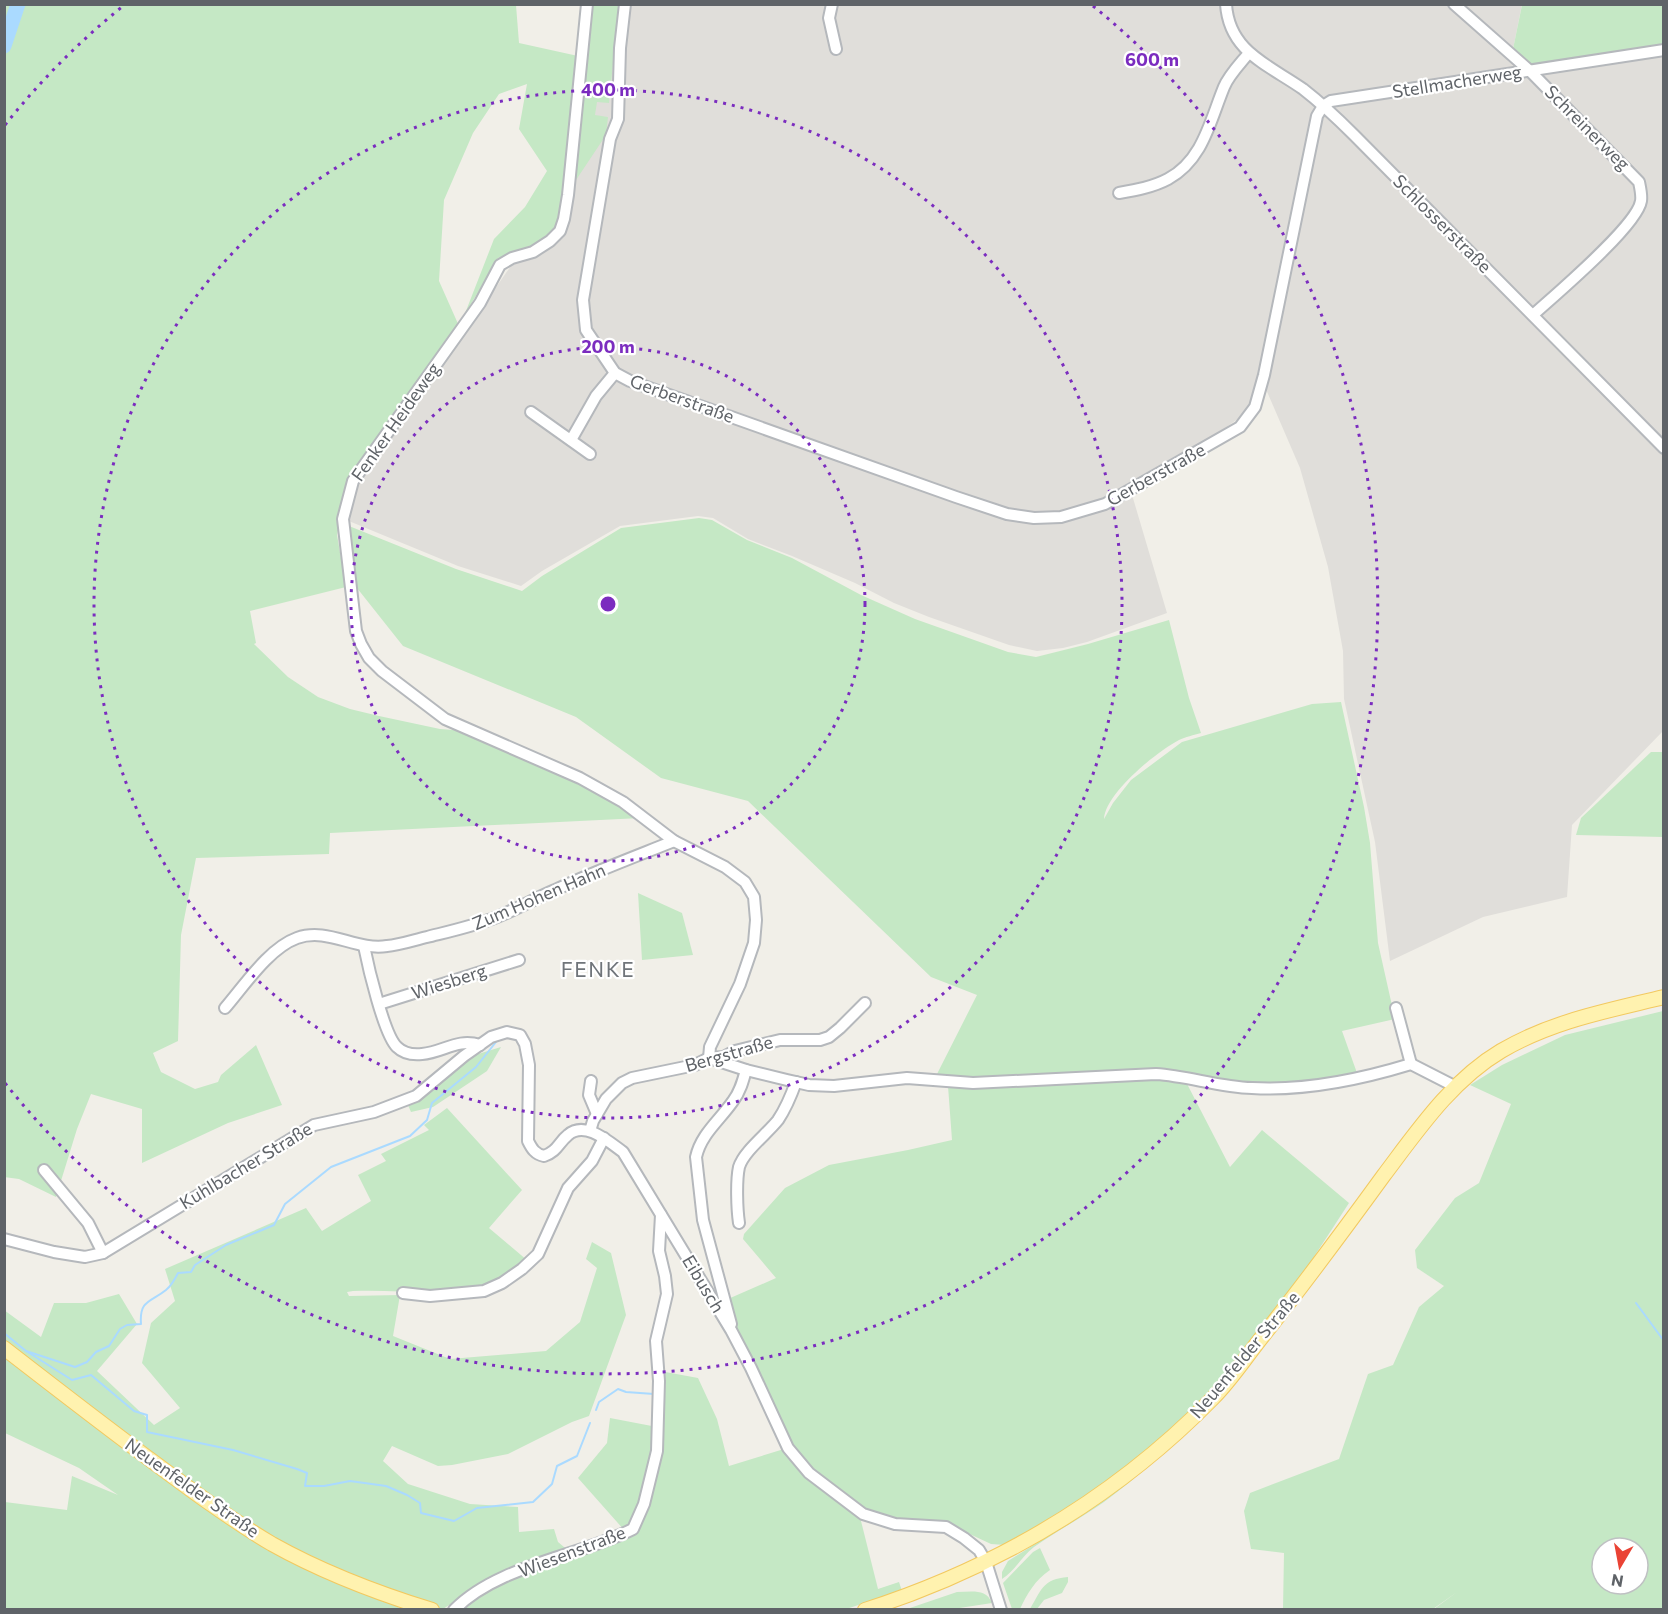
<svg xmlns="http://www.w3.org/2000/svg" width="1668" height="1614" font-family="Commissioner,sans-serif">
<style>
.industrial{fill:#e0deda}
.green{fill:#c5e8c5;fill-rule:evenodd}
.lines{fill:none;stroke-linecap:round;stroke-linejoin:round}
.stream{stroke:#aadaff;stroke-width:2}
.river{stroke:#aadaff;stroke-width:15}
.minor-casing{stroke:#b5b8bc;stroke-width:14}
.major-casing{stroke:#f2c960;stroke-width:16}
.minor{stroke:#fff;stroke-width:10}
.major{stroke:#fff2af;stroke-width:14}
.ring{fill:none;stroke:#7b2cbf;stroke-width:3;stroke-dasharray:3 6}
.labels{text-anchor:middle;stroke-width:4.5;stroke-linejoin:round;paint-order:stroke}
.street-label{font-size:18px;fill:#5f6368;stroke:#fff}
.quarter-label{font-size:21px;letter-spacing:1.5px;fill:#70757a;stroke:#fff}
.centre{fill:#7b2cbf;stroke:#fff;stroke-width:3}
.ring-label{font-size:18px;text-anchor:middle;font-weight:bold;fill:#7b2cbf;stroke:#fff;stroke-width:4.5;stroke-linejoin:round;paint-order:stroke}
</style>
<rect width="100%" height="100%" fill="#f1efe8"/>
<!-- industrial -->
<polygon class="industrial" points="1522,4 1511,59 1524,69 1663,51 1663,731 1572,825 1567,897 1483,917 1390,961 1375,842 1344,699 1343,651 1328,567 1300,468 1265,387 1242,416 1201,445 1130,488 1167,613 1087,642 1063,648 1037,651 1009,645 929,617 894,603 855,583 792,556 748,539 713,518 698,516 620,526 542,571 521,586 458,566 344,519 355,481 408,413 513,263 538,256 566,233 571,198 589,5"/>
<!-- green -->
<g class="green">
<polygon points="5,4 516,5 519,43 578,56 565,195 558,224 537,245 498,258 464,316 494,239 525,207 547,171 519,129 527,84 499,94 473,133 444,200 439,281 459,326 350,479 337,535 346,587 250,611 256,643 254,644 288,677 318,697 350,709 379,716 440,729 466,731 563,772 641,818 330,833 329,854 196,858 181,935 178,1041 153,1053 161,1072 195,1089 218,1082 221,1075 256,1045 282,1105 228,1123 142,1163 142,1109 91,1094 77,1129 56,1197 19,1179 4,1177"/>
<polygon points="591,5 619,5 609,103 597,102 595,115 608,117 606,135 574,183"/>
<polygon points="1522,5 1663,5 1663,48 1534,67 1513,49"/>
<path d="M699,518L712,520L747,540L792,558L861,595L915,619L1008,652L1036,657L1088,644L1169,620L1189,698L1201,733C1194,735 1185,737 1179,740C1156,752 1105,794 1104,819L1113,803L1131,780L1182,742L1312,704L1341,702L1364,807L1370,843L1378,943L1395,1019L1342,1031L1357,1073L1287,1086L1247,1085L1172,1071L976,1081L936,1076L977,995L931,977L748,801L661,778L576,717L403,646L357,588L349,526L456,569L522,591L542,576L621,528Z"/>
<polygon points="1651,752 1663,752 1663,837 1576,835 1581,818"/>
<polygon points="638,893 682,913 693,955 642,960"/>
<path d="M1663,1011V1609H1434L1457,1592L1433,1609H1283L1284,1553L1251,1549L1244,1511L1250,1493L1339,1459L1368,1374L1393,1365L1419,1307L1444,1286L1417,1268L1415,1250L1455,1198L1479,1183L1511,1104L1470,1085L1502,1065L1565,1035ZM1602,1548H1638V1584H1602Z"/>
<polygon points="501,1047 487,1071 433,1107 411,1112 408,1105 465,1058"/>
<polygon points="1137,1077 1185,1080 1230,1167 1262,1130 1349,1203 1293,1289 1200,1405 1151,1452 1072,1507 1005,1545 991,1544 946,1523 895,1521 865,1512 810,1471 791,1446 738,1335 728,1299 776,1278 743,1239 744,1234 785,1188 829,1165 908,1150 952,1140 948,1086"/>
<path d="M447,1108L522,1190L489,1228L528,1261C516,1270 499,1283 484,1287C441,1297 397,1289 353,1291L347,1292L349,1296L400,1295L393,1336L450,1359L546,1351L580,1322L597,1268L586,1259L592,1242L611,1253L626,1315L589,1416L572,1422L508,1454L452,1465L438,1466L392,1446L383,1461L408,1484L470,1504L518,1507L519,1532L554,1529L558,1542L570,1552L477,1587L443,1609L352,1580V1585L402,1609L5,1610V1502L67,1510L72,1476L118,1495L79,1468L5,1433L4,1310L41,1337L54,1303H86L119,1294L137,1324L97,1371L154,1425L180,1408L142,1363L151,1323L175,1301L165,1269L306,1208L322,1231L371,1201L358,1175L386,1161L381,1154L429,1130L424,1125Z"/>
<path d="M1300,1298L1301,1299C1243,1375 1181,1445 1104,1502C1081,1518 1057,1531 1034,1547C1022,1556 1015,1571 1002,1579V1572L1008,1561L1075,1519L1133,1477Z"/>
<polygon points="660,1371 698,1378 717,1419 729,1466 784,1449 859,1513 878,1589 899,1582 902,1591 843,1610 460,1610 482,1590 633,1530 659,1452"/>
<polygon points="610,1418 657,1427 650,1476 630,1527 625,1531 578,1478 607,1443"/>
<path d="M1040,1548L1050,1570C1035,1580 1027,1594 1020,1609H1012L1003,1583L1033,1552Z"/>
<path d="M1068,1577V1582L1062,1593L1044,1600L1037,1609H1030C1042,1589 1043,1579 1068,1577Z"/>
<path d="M957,1592C971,1592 986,1588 992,1603L953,1609H907Z"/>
</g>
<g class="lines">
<!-- stream -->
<g class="stream">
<polyline points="1636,1303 1664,1341"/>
<path d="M4,1333L26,1351L75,1367L87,1362L96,1352L109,1346L120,1329L127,1325L141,1324C139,1300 151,1302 166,1290C171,1286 175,1279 178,1273L191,1272L195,1265L226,1245L274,1225L285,1204L331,1167L410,1136L427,1120L432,1103L476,1067L496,1042"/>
<polyline points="26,1351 72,1380 91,1375 134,1411 147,1415 147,1432 233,1450 297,1469 307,1473 305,1486 324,1486 350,1481 386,1486 407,1495 420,1503 421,1513 454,1521 477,1508 533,1502 552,1484 557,1466 577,1456 590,1423"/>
<polyline points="596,1410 599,1402 618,1389 626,1392 654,1394"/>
</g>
<!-- river -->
<polyline class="river" points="4,46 18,4"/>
<defs>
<g id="minor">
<polyline points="587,4 568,195 564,219 560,231 550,241 533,252 512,258 500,265 480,303 353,481 343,519 356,631 361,644 369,658 382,671 445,719 580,778 623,802 674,841 725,867 745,882 754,897 756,920 754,943 740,984 710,1047 709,1058"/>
<polyline points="625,4 620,48 618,119 610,139 583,300 586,330 615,373 630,381 956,497 1007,514 1034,518 1061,517 1105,504 1240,427 1255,407 1264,375 1317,116 1323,106 1331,101 1664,50"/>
<polyline points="832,4 829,18 836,49"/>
<path d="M1226,4C1229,52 1269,65 1303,89C1321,103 1338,119 1354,135L1664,448"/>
<path d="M1454,4L1530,71L1639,182C1640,187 1642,195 1641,201C1637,226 1555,295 1533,315"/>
<path d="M1119,193C1136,190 1153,187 1168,179C1203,160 1210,121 1224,87C1229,75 1240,64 1248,54"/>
<polyline points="531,412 590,454"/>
<polyline points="571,440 596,396 615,373"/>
<path d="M364,946C368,966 384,1035 397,1047C404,1054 412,1055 422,1054C444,1052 457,1038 480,1045"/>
<polyline points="379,1004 519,960"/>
<path d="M225,1008C244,986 269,948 297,938C328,927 356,951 387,946C400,945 414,940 427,937C451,931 474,926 497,917C517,909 536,898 555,890C594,872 634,857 674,841"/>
<polyline points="1396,1008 1411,1064"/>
<path d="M709,1058L746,1070L787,1080L809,1085L834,1086L907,1078L973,1083L1156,1074C1188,1076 1219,1087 1252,1088C1303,1091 1362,1079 1411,1064L1456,1087"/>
<polyline points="591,1081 589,1095 597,1114"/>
<polyline points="590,1131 593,1121 606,1099 622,1083 632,1078 695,1065 709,1058 724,1057 735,1051 780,1040 820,1040 829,1037 840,1028 865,1003"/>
<polyline points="44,1170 88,1223 103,1253"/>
<path d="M739,1223C737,1209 736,1181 739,1167C744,1151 767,1134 778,1120C786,1108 791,1096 796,1082"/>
<path d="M4,1239L54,1252L85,1257L103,1253L314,1125L374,1112L416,1096L464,1056L491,1037L507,1032L520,1035L525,1044L529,1065L528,1141C532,1149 535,1154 544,1156C558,1151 558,1143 568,1135C585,1120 609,1142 623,1152L731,1330L751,1368L788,1448L809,1473L863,1514L895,1524L946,1527L964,1538L979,1550L986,1562L1001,1610"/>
<polyline points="403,1293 430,1296 484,1291 502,1283 522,1269 538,1254 568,1188 592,1161 604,1138"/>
<path d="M731,1324L703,1220L696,1157C701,1134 720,1120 733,1101C740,1092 743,1081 746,1070"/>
<path d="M454,1610C498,1565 578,1557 633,1529L644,1504L657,1451L659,1381L656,1341L667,1294L665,1276L659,1251L661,1215"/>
</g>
<g id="major">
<path d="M4,1348C53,1386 102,1424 152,1461C191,1490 230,1519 272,1544C322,1572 377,1593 432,1610"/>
<path d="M865,1610C998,1567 1115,1498 1213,1398C1231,1380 1246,1357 1262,1337C1304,1284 1344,1230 1384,1175C1418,1130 1452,1080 1501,1051C1552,1021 1607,1011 1664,997"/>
</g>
</defs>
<!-- minor casing -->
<use href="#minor" class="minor-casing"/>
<!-- major casing -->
<use href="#major" class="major-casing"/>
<!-- minor -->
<use href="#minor" class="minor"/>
<!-- major -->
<use href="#major" class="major"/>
</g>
<!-- distance rings -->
<g class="ring">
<circle cx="608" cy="604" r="257"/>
<circle cx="608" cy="604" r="514"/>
<path d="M5 125A770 770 0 0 1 123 6M1093 6A770 770 0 1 1 5 1083"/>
</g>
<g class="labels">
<!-- street labels -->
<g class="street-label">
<text transform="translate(1457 82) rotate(-9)" y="6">Stellmacherweg</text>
<text transform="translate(1587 128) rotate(45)" y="6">Schreinerweg</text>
<text transform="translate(1442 224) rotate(45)" y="6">Schlosserstraße</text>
<text transform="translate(682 399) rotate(20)" y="6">Gerberstraße</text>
<text transform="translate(396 422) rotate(-55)" y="6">Fenker Heideweg</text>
<text transform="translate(1156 475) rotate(-29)" y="6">Gerberstraße</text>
<text transform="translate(539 897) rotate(-23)" y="6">Zum Hohen Hahn</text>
<text transform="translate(449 982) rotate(-18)" y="6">Wiesberg</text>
<text transform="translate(729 1054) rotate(-16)" y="6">Bergstraße</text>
<text transform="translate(246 1166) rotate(-31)" y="6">Kuhlbacher Straße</text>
<text transform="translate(703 1284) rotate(59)" y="6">Eibusch</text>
<text transform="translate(1245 1355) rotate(-50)" y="6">Neuenfelder Straße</text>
<text transform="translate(192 1488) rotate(35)" y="6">Neuenfelder Straße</text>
<text transform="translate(572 1552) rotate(-21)" y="6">Wiesenstraße</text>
</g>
<!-- quarter labels -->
<g class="quarter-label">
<text x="598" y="977">FENKE</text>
</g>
</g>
<circle cx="608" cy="604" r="9" class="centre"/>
<g class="ring-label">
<text x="1152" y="66">600 m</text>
<text x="608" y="96">400 m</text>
<text x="608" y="353">200 m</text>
</g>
<!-- border -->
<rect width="1668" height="1614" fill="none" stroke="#5f6368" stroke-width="12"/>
<!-- north arrow -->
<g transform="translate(1620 1566) rotate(190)"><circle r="28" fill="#ffffff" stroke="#bfc1c3" stroke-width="1.5"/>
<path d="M0-4.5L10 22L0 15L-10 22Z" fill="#ea4335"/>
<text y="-9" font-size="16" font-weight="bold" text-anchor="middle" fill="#5f6368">N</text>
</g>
</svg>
